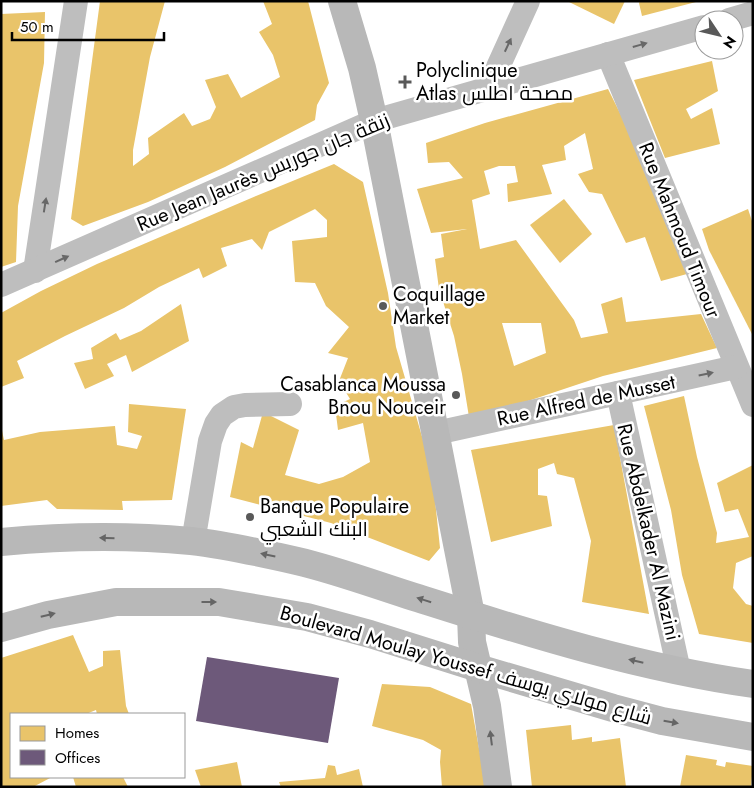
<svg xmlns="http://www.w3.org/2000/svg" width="754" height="788" font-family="Jost,Cairo,sans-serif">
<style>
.homes{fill:#e9c46a;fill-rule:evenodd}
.offices{fill:#6d597a}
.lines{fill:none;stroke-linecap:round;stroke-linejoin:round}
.street{stroke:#bebebe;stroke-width:24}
.secondary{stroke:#b8b8b8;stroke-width:28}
.oneway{fill:#686868}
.oneway2{fill:#656565}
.poi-dot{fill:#595959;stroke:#fff;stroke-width:2}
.labels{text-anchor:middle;stroke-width:5;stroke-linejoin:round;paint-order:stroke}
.poi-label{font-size:20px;fill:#000;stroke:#fff;text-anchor:start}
.street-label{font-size:20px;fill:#000;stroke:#fff}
</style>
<rect width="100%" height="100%" fill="#fff"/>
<!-- homes -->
<g class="homes">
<polygon points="100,1 165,1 150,57 133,150 133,166 149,154 148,138 184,113 192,126 210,119 216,107 205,80 228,74 241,98 280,77 273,55 259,32 272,24 263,1 308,1 329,83 317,105 315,120 225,167 148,202 83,226 71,219"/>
<polygon points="567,1 625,1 614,24"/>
<polygon points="640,1 696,1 696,2 642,16 639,3"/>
<polygon points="45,12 44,63 18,206 16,262 1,267 1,14"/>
<polygon points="712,61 718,91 686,109 691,119 712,108 720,144 665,158 634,80"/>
<path d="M608,89L624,121L687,274L661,281L645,237L626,243L602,194L589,192L578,174L593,169L585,133L564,146L566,160L542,165L552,194L508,202L507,184L518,182L515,166H499L484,171L490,194L472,200L480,249L516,240L574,320L581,338L608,333L601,304L622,297L626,322L701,314L717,348L603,376L525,402L469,417L462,374L454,336L439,289L435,259L444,257L441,234L467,229L431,233L417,189L463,178L449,162L428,163L426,143L485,123ZM502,323H541L546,353L514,366Z"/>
<polygon points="334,164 363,182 388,293 396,347 432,471 440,548 429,561 331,523 230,497 241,442 253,448 263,412 299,430 285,475 319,484 343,477 370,462 363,423 338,430 335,406 350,399 339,381 348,358 328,353 349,327 326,306 315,283 295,282 292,241 327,237 327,220 315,209 269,232 262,250 252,239 221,248 227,266 203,278 199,268 159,287 124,308 65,336 17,361 24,378 1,387 1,313 41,291 97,264 256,196"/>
<polygon points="564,199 592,234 560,263 530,225"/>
<polygon points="748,209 753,224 753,336 709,250 702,229"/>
<polygon points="181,304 189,341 132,372 126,355 107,364 114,376 85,389 74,363 93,359 91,348 116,333 120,340 141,331"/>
<polygon points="684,396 697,457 717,533 716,543 749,537 738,509 725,512 717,483 753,465 753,556 736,563 733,588 746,604 753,606 753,643 699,634 682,575 671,510 644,406"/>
<polygon points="129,404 186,409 172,500 122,501 123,510 57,509 47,500 1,506 1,426 4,440 40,432 115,426 117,445 137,449 142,436 128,432"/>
<polygon points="614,425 649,614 582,602 591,541 574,478 557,474 554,463 538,469 538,495 547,496 552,526 491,542 471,450"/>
<polygon points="73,635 89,672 103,666 103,651 120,650 126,706 129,714 97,714 96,710 86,714 11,714 11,777 52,777 33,787 1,787 1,658"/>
<polygon points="382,684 430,687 471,704 486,787 442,787 440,762 441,750 423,740 372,726"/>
<polygon points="571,725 572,740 592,737 592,742 620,738 626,787 532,787 526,730"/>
<polygon points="686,755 717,760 716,765 725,767 726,762 753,766 751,787 680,787"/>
<polygon points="237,762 242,787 201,787 195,770"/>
<polygon points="328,765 335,766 337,775 359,769 363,787 281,787 279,782 325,778"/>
<polygon points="73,777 123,777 128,787 76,787"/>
</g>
<!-- offices -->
<polygon class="offices" points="207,657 339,678 328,743 196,721"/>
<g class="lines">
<!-- street -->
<g class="street">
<polyline points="729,20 753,13"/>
<polyline points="608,54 753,405"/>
<polyline points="488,89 528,1"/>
<polyline points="35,271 76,1"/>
<polyline points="1,285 374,121 704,27"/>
<polyline points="618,393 679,671"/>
<polyline points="436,433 736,367"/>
<polyline points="193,542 210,441 216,424 222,415 234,407 245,405 290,404"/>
</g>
<!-- secondary -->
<g class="secondary">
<polyline points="342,1 362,68 374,121 471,615 472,642 487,706 498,787"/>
<path d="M1,542C64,536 128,535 191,541C226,545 262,553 297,561C340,571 384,588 427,601C534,635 641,668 753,684"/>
<polyline points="1,628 48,615 116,602 219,602 307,617 370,634 478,668 613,708 662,721 753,737"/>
</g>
</g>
<!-- one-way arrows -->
<defs><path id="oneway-solid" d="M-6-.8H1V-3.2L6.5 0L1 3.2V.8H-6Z" transform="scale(1.25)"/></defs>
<g class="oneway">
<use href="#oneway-solid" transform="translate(508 45) rotate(-65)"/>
<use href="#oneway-solid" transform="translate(640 45) rotate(-16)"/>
<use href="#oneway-solid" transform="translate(45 205) rotate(-81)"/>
<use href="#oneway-solid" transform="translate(62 259) rotate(-24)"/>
<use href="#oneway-solid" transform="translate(706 374) rotate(-12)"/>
</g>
<g class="oneway2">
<use href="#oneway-solid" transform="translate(107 538) rotate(-178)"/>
<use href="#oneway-solid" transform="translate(268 555) rotate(-168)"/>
<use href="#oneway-solid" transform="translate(424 600) rotate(-163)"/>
<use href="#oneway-solid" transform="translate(209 602)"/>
<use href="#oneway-solid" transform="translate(48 615) rotate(-14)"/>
<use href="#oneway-solid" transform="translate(636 661) rotate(-167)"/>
<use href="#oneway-solid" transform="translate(671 722) rotate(10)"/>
<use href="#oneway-solid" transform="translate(491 738) rotate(-97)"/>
</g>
<!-- markers -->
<g class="poi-dot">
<path d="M402.5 74.5h5v5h5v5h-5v5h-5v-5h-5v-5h5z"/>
<circle cx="383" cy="306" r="5"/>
<circle cx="456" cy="395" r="5"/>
<circle cx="250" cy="517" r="5"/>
</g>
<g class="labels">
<!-- poi labels -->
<g class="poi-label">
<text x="416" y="77">Polyclinique<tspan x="416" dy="23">Atlas مصحة اطلس</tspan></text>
<text x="393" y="301">Coquillage<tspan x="393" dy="23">Market</tspan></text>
<text x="446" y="391" text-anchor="end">Casablanca Moussa<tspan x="446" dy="23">Bnou Nouceir</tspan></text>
<text x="260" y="513">Banque Populaire<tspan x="260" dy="23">البنك الشعبي</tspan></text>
</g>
<!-- street labels -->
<g class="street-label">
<text transform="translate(263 172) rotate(-23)" y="7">Rue Jean Jaurès زنقة جان جوريس</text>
<text transform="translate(680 230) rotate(68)" y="7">Rue Mahmoud Timour</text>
<text transform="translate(586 400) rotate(-12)" y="7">Rue Alfred de Musset</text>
<text transform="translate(649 532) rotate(77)" y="7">Rue Abdelkader Al Mazini</text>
<text transform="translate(466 665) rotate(16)" y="7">Boulevard Moulay Youssef شارع مولاي يوسف</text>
</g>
</g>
<!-- border -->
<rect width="754" height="788" fill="none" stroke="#000000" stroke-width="5"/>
<!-- legend -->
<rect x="10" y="713" width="175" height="65" fill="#ffffff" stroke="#999999"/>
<rect x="20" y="726" width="25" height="15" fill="#e9c46a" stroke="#999999"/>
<text x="55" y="738" font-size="15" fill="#000000">Homes</text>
<rect x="20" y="750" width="25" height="15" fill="#6d597a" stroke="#999999"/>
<text x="55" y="763" font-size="15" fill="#000000">Offices</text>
<!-- north arrow -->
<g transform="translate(719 35) rotate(125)"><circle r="24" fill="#ffffff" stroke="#999999"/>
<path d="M0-4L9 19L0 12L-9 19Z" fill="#595959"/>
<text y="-8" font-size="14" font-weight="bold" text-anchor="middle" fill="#000000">N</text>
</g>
<!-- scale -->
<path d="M12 32v8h152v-8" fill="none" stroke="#000000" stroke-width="2.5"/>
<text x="20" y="32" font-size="15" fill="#000000" stroke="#ffffff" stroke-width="4" paint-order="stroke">50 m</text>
</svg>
